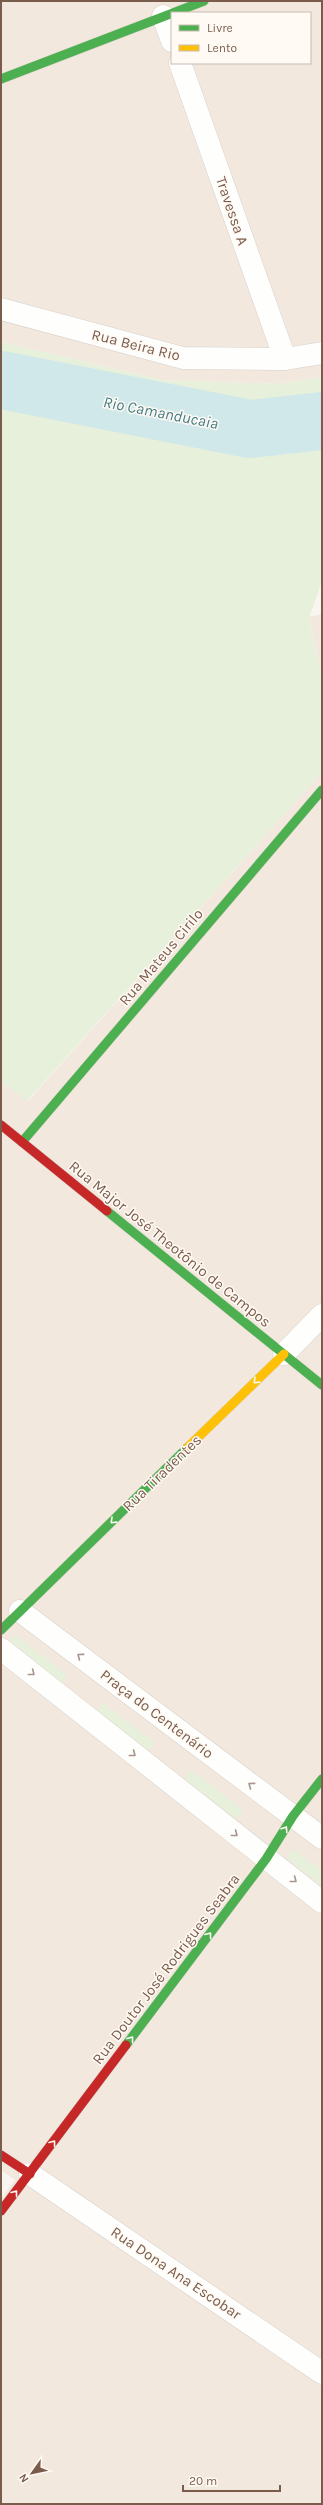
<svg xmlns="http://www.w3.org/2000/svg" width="323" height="2505" font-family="Karla,sans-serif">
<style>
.residential{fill:#f2e8de;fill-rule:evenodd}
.green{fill:#e7f0db}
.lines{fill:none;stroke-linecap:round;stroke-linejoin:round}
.river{stroke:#d0e8ea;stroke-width:58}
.street-casing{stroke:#d7d1cb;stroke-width:23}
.fast-casing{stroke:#d9d2cb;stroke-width:10}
.slow-casing{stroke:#d9d2cb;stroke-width:10}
.jam-casing{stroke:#d9d2cb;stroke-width:10}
.street{stroke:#fefefd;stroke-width:22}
.fast{stroke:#4caf50;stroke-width:9}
.slow{stroke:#ffc107;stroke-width:9}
.jam{stroke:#c62828;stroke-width:9}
.oneway{stroke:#fffaf3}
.oneway2{stroke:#a8958b}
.labels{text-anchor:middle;stroke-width:3;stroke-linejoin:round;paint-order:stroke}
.street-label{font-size:15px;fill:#7a5c4d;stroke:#fffaf3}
.water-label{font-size:16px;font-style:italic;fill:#437c86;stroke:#fffaf3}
</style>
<rect width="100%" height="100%" fill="#f9f5f0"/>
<!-- residential -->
<g class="residential">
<path d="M1,1H322V377L280,384L163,380L1,342ZM172,13H310V63H172Z"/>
<polygon points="322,614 322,680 309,617"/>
<polygon points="322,772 322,2504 1,2504 1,2199 15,2180 1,2170 1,1081 28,1101"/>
</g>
<!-- green -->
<g class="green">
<polygon points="1,342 163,380 280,384 322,377 322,581 309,618 322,680 322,772 27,1101 1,1081"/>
<polygon points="15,1635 67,1675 59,1684 8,1645"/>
<polygon points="103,1703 155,1743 147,1752 96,1713"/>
<polygon points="191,1770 243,1810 236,1819 184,1780"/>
<polygon points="293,1849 322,1871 322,1886 286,1858"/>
</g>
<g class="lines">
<!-- river -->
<polyline class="river" points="1,380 250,429 322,421"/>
<defs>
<g id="street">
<polyline points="163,16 172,41"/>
<polyline points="180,63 285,359"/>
<polyline points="1,309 183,358 285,359 322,353"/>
<polyline points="284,1354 322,1315"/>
<polyline points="20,1611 322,1838"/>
<polyline points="1,1649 322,1902"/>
<polyline points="30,2174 322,2373"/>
</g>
<g id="fast">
<polyline points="1,79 204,1"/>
<polyline points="22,1142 322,790"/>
<polyline points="107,1211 322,1385"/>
<polyline points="1,1630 187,1448"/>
<polyline points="126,2045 266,1859 293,1816 322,1779"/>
</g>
<polyline id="slow" points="187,1448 284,1354"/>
<g id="jam">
<polyline points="1,1125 107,1211"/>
<polyline points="1,2155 30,2174"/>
<polyline points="1,2211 126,2045"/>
</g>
</defs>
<!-- street casing -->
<use href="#street" class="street-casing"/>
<!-- fast casing -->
<use href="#fast" class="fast-casing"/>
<!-- slow casing -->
<use href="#slow" class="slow-casing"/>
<!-- jam casing -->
<use href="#jam" class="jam-casing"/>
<!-- street -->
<use href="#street" class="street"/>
<!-- fast -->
<use href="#fast" class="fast"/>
<!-- slow -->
<use href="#slow" class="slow"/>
<!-- jam -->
<use href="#jam" class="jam"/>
</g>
<!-- one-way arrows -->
<defs><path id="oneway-chevron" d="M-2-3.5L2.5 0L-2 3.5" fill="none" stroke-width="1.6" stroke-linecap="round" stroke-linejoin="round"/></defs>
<g class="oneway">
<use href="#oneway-chevron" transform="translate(256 1381) rotate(136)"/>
<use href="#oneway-chevron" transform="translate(113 1521) rotate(136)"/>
<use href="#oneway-chevron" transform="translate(285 1829) rotate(-57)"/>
<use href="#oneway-chevron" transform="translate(209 1935) rotate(-53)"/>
<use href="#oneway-chevron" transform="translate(131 2039) rotate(-53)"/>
<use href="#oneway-chevron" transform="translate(53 2143) rotate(-53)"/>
<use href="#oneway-chevron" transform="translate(15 2193) rotate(-52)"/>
</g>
<g class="oneway2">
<use href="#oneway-chevron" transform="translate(80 1656) rotate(-143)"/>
<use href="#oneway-chevron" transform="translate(32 1673) rotate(38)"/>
<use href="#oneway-chevron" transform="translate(133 1754) rotate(38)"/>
<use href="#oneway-chevron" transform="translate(251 1785) rotate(-143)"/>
<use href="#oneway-chevron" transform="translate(235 1834) rotate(38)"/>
<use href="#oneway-chevron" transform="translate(294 1880) rotate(38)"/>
</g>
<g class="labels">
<!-- street labels -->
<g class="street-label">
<text transform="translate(232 211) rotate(71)" y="5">Travessa A</text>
<text transform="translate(136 345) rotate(14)" y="5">Rua Beira Rio</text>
<text transform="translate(161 957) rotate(-50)" y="5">Rua Mateus Cirilo</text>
<text transform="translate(170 1244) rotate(39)" y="5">Rua Major José Theotônio de Campos</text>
<text transform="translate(162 1473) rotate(-44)" y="5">Rua Tiradentes</text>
<text transform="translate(157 1714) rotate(37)" y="5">Praça do Centenário</text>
<text transform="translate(166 1969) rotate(-53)" y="5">Rua Doutor José Rodrigues Seabra</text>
<text transform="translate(176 2273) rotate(34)" y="5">Rua Dona Ana Escobar</text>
</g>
<!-- water labels -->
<g class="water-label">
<text transform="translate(161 412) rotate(11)" y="6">Rio Camanducaia</text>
</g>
</g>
<!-- border -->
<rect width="323" height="2505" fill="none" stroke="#7a5c4d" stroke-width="4"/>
<!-- legend -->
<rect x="171" y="12" width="140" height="52" fill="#fffaf3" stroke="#cabbb1"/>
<rect x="179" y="25" width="20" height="6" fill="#4caf50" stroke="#cabbb1"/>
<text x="207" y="32" font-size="12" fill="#7a5c4d">Livre</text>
<rect x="179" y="45" width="20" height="6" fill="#ffc107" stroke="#cabbb1"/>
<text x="207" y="52" font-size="12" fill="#7a5c4d">Lento</text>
<!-- north arrow -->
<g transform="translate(32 2473) rotate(237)" stroke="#fffaf3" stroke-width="3" paint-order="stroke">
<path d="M0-3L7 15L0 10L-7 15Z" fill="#7a5c4d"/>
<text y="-6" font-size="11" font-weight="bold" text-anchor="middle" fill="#7a5c4d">N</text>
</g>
<!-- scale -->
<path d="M183 2485v6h97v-6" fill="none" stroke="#7a5c4d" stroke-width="2"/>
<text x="189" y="2485" font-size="12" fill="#7a5c4d" stroke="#fffaf3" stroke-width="3" paint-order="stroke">20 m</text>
</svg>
